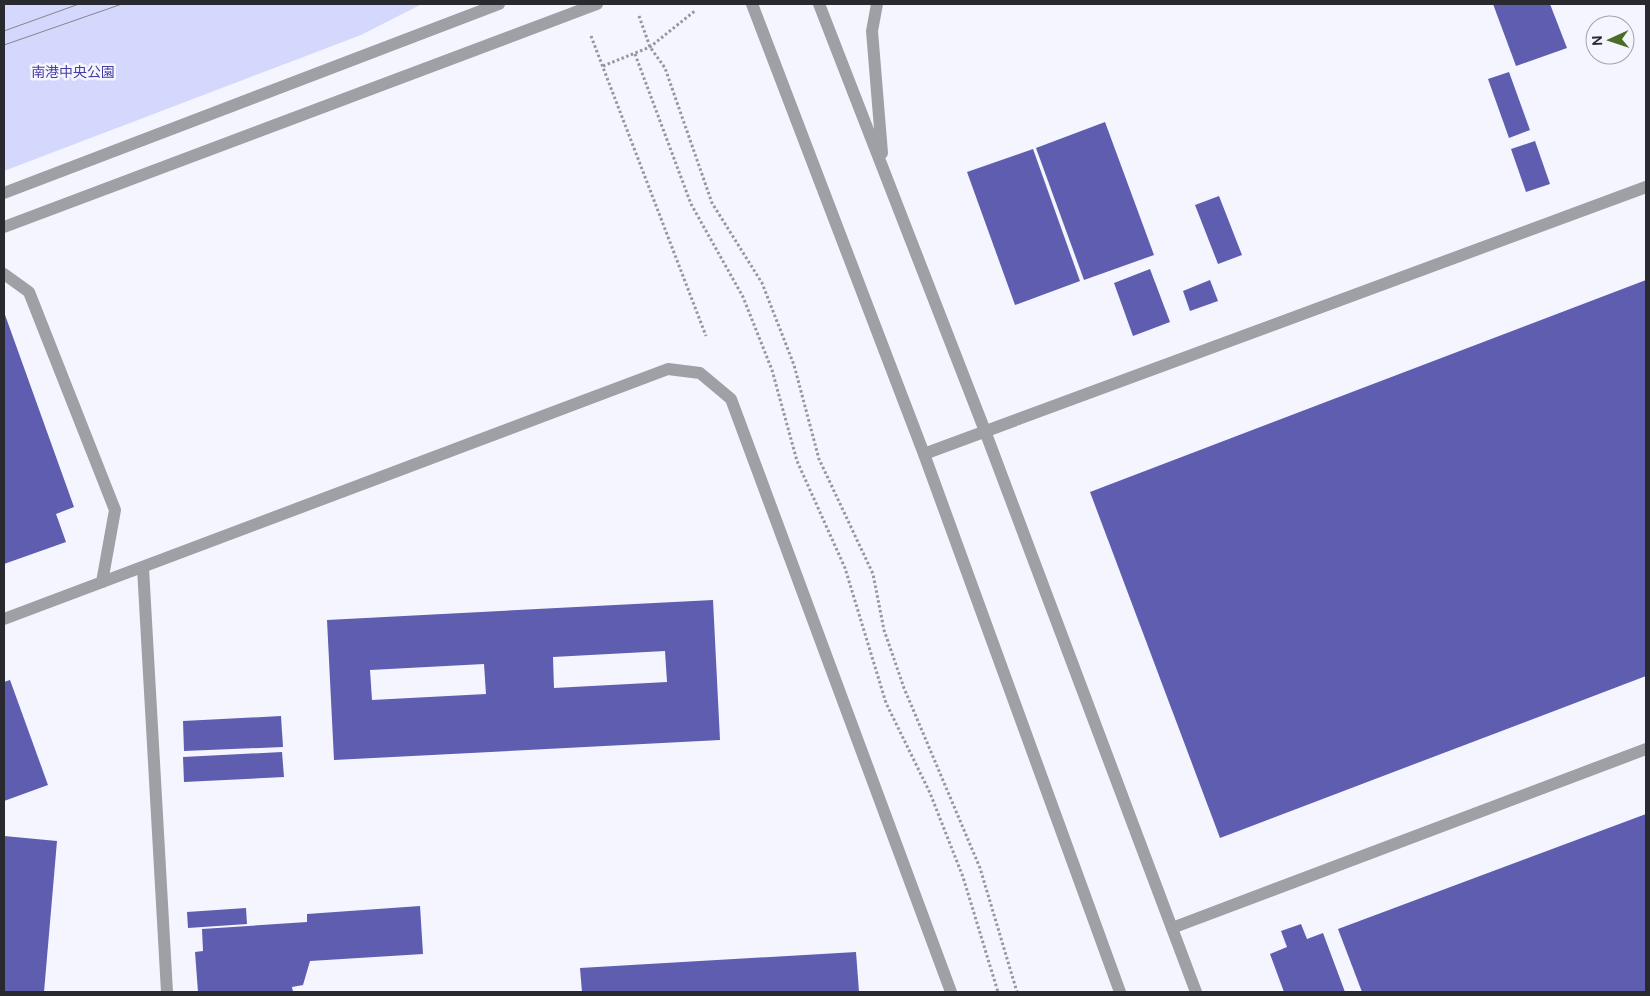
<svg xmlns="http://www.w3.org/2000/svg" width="1650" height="996" font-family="'DM Sans','Noto Sans JP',sans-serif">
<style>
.green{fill:#d5d8fd}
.building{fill:#5e5db0;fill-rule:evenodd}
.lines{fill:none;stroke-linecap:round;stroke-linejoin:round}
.path{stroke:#96979e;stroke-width:3;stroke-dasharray:2.5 2.5;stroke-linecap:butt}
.minor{stroke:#9fa0a5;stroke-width:12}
.tram{stroke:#84858c;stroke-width:1}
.labels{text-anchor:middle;stroke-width:5;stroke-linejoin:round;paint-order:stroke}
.park-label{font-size:14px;fill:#463ca3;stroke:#f4f5ff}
</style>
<rect width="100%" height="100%" fill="#f4f5ff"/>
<!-- green -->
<polygon class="green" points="4,4 422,4 361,35 4,171"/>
<!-- building -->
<g class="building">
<polygon points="1493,4 1550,4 1567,48 1516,66"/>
<polygon points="1509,72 1530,130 1509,138 1488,79"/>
<polygon points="1105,122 1154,255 1084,280 1036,148"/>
<polygon points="1535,141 1550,184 1526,192 1511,149"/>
<polygon points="1033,149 1080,281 1015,305 967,172"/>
<polygon points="1219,196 1242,255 1218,264 1195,205"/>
<polygon points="1150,269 1170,322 1133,336 1114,283"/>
<polygon points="1210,280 1218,301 1190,311 1183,291"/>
<polygon points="1646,280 1646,676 1220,838 1090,492"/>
<polygon points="4,312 74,507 56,514 66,542 4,564"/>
<path d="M713,600L720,740L334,760L327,620ZM665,651L667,682L554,688L553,657ZM484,664L486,694L372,700L370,670Z"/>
<polygon points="10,680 48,785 4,801 4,682"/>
<polygon points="281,716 283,747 184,751 183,721"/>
<polygon points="282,752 284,777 184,782 183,757"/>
<polygon points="1646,814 1646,992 1362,992 1338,929"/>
<polygon points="4,836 57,841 44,992 4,992"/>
<polygon points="420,906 423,954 310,961 303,985 292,987 293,992 198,992 195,952 203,951 202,929 307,922 307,914"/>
<polygon points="246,908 247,924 188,928 187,912"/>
<polygon points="1301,924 1307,939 1323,933 1345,992 1284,992 1270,954 1287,947 1281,931"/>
<polygon points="856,952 859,992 582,992 580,968"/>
</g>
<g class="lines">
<!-- path -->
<g class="path">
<polyline points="639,16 650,47 665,68 712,203 762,283 794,365 819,459 873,574 884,630 904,688 980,868 1017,992"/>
<polyline points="591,36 706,336"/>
<polyline points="635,54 691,204 743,297 772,370 797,461 845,568 886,703 930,793 963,877 998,992"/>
<polyline points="603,66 650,47 696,10"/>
</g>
<!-- minor -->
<g class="minor">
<polyline points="752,4 924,454 1120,992"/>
<polyline points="819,4 985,431 1196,992"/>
<polyline points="877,4 872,31 882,153"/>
<polyline points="4,193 499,4"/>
<polyline points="4,227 597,4"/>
<polyline points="4,274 29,292 115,510 102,582"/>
<polyline points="924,454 1646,187"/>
<polyline points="143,568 167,992"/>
<polyline points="4,619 668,369 700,373 731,399 951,992"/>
<polyline points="1172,928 1646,749"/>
</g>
<!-- tram -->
<g class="tram">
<polyline points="4,31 79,4"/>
<polyline points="4,45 122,4"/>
</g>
</g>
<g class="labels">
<!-- park labels -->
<g class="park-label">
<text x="73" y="77">南港中央公園</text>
</g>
</g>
<!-- border -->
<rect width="1650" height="996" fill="none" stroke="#292a2f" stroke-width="10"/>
<!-- north arrow -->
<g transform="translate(1610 40) rotate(267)"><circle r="24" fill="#f4f5ff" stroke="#a3a4ac"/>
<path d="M0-4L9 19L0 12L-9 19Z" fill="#4b6e27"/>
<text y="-8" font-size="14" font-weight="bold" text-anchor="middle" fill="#292a2f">N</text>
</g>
</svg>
